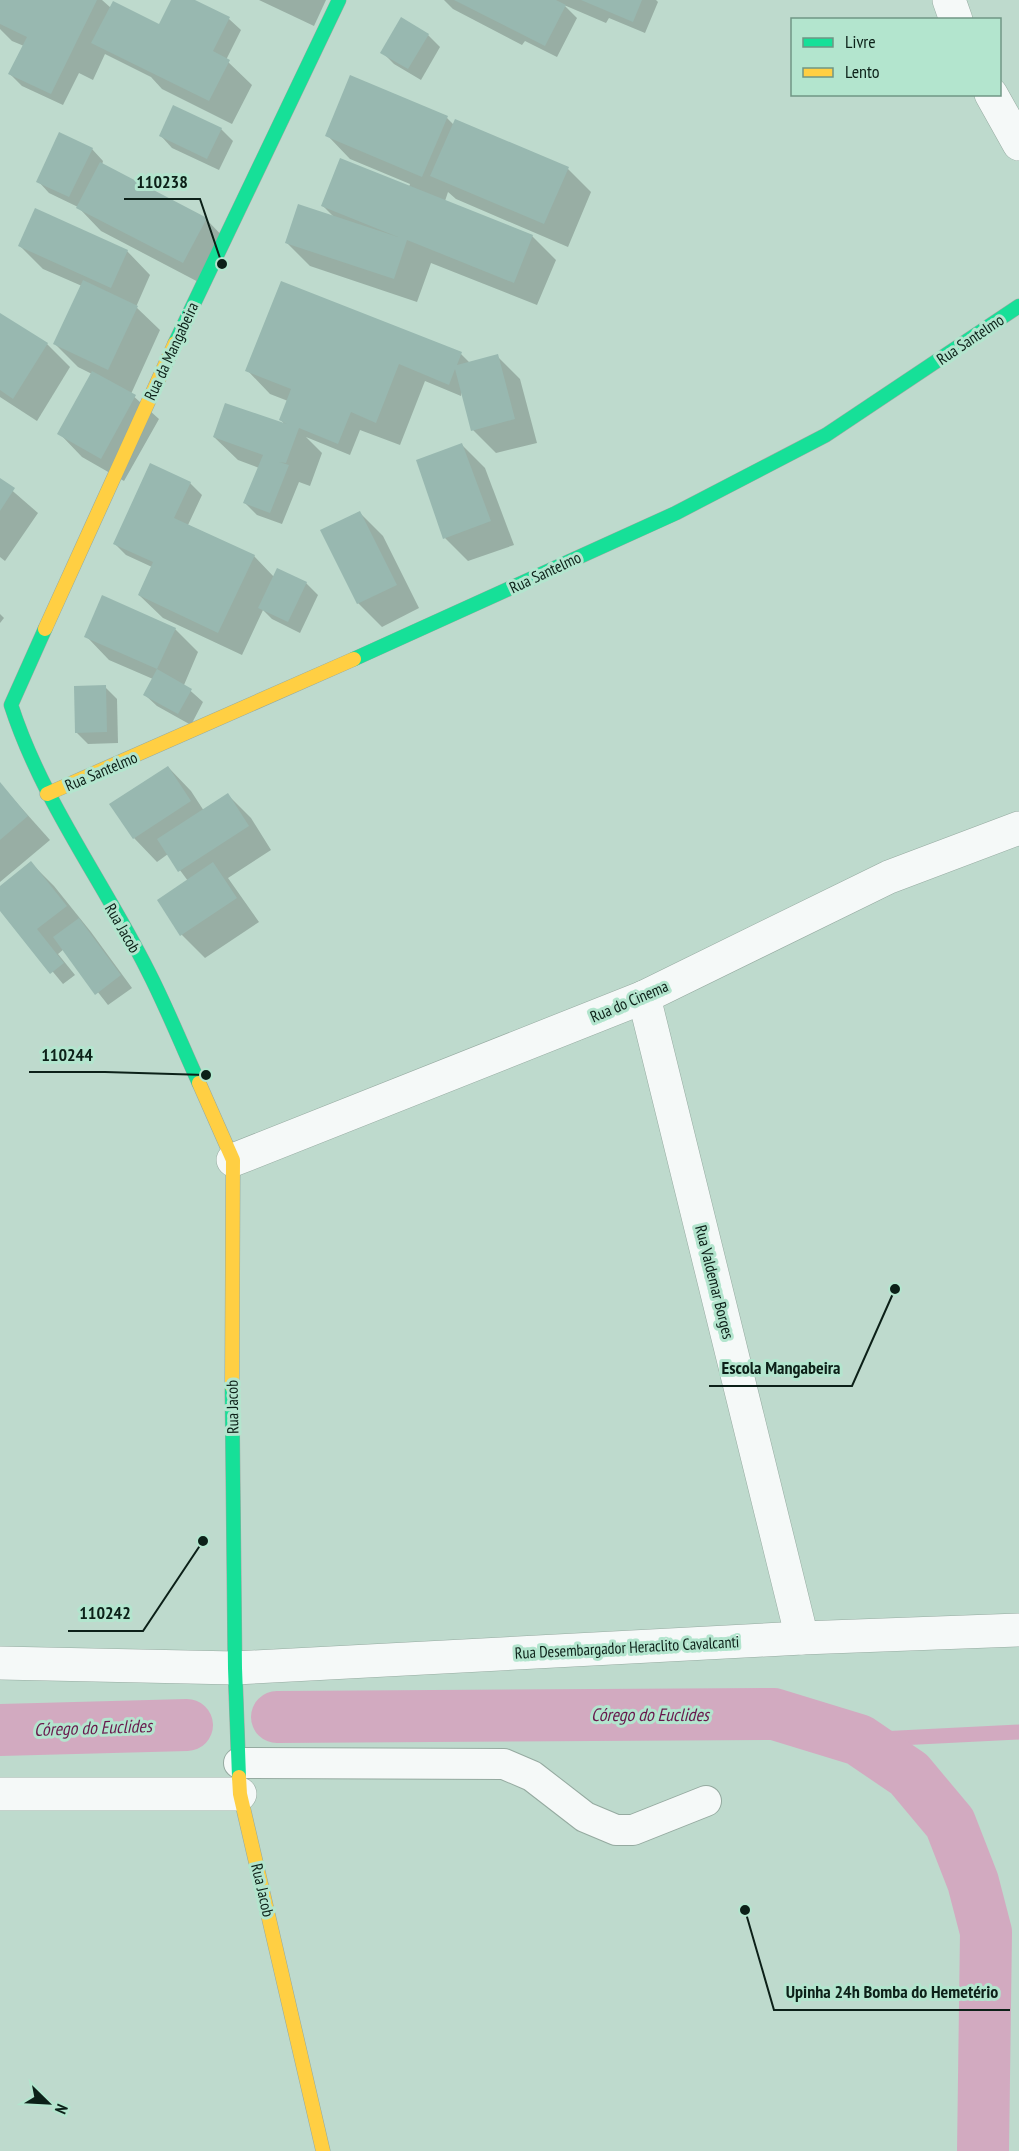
<svg xmlns="http://www.w3.org/2000/svg" width="1019" height="2151" font-family="'PT Sans Narrow',sans-serif">
<style>
.shadow{fill:#0003}
.lines{fill:none;stroke-linecap:round;stroke-linejoin:round}
.stream{stroke:#d2aac0;stroke-width:15}
.canal{stroke:#d2aac0;stroke-width:52}
.building{fill:#98b8b0}
.lane-casing{stroke:#95aaa0;stroke-width:32}
.street-casing{stroke:#95aaa0;stroke-width:34}
.fast-casing{stroke:#95aaa0;stroke-width:15}
.slow-casing{stroke:#95aaa0;stroke-width:15}
.lane{stroke:#f5f9f8;stroke-width:30}
.street{stroke:#f5f9f8;stroke-width:33}
.fast{stroke:#16e098;stroke-width:14}
.slow{stroke:#ffcf43;stroke-width:14}
.labels{text-anchor:middle;stroke-width:6;stroke-linejoin:round;paint-order:stroke}
.street-label{font-size:16px;fill:#0c2018;stroke:#b3e5ce}
.water-label{font-size:18px;font-style:italic;fill:#68184c;stroke:#b3e5ce}
.leader{fill:none;stroke:#0c2018;stroke-width:2}
.callout-dot{fill:#0c2018;stroke:#b3e5ce;stroke-width:2}
.callout-label{font-size:18px;text-anchor:middle;font-weight:bold;fill:#0c2018;stroke:#b3e5ce;stroke-width:6;stroke-linejoin:round;paint-order:stroke}
</style>
<rect width="100%" height="100%" fill="#bedacd"/>
<!-- shadow -->
<g class="shadow">
<polygon points="0,0 102,0 111,8 165,28 172,0 191,0 229,19 241,30 226,60 252,85 232,124 162,89 151,77 105,54 93,80 79,73 63,105 22,86 10,74 24,46 12,41 0,29"/>
<polygon points="259,0 326,0 314,26"/>
<polygon points="444,0 656,0 658,2 645,33 609,18 606,23 564,5 577,18 557,57 525,41 522,45 453,9"/>
<polygon points="401,19 428,35 440,47 421,80 394,64 382,52"/>
<polygon points="447,118 454,125 568,169 591,192 568,247 456,199 448,192 445,201 532,236 556,260 537,305 431,263 417,302 310,266 286,242 335,218 323,206 409,187 410,184 350,159 327,135"/>
<polygon points="221,129 233,141 219,170 172,148 161,136"/>
<polygon points="92,149 103,161 102,165 206,219 229,243 206,286 101,231 78,207 49,193 38,181"/>
<polygon points="20,246 127,251 150,275 136,307 160,330 131,394 159,419 124,481 82,457 59,433 92,374 78,367 55,344 82,286 43,269"/>
<polygon points="0,315 47,344 70,367 37,421 0,397"/>
<polygon points="461,354 470,363 497,356 520,379 537,443 496,453 473,430 462,390 461,396 425,381 400,445 360,430 350,455 306,437 322,453 310,486 299,482 282,524 257,515 245,503 259,468 238,460 214,437 286,426 281,420 288,401 270,394 247,370"/>
<polygon points="462,445 485,468 514,545 468,561 445,538"/>
<polygon points="0,480 38,513 5,561 0,557"/>
<polygon points="190,483 202,495 188,525 254,556 274,577 306,583 318,595 300,633 272,619 263,610 242,655 163,618 139,595 152,567 126,555 114,543"/>
<polygon points="359,512 383,536 419,608 382,627 358,603 322,531"/>
<polygon points="0,614 4,618 0,623"/>
<polygon points="175,629 198,652 184,685 203,702 191,725 157,706 145,695 153,679 109,660 86,636"/>
<polygon points="105,687 117,699 118,743 88,744 76,732"/>
<polygon points="168,767 191,791 204,811 228,795 251,818 271,850 228,878 259,922 205,958 182,935 188,881 168,854 157,862 134,838"/>
<polygon points="0,784 50,840 0,882"/>
<polygon points="31,863 54,886 91,932 132,988 108,1005 64,949 58,954 75,975 63,984 0,908 0,888"/>
</g>
<g class="lines">
<!-- stream -->
<polyline class="stream" points="859,1740 1019,1732"/>
<!-- canal -->
<g class="canal">
<polyline points="277,1717 774,1714 859,1740 909,1774 950,1823 973,1882 986,1932 983,2151"/>
<polyline points="0,1730 187,1725"/>
</g>
</g>
<!-- building -->
<g class="building">
<polygon points="0,0 97,0 51,94 8,74 27,37 0,24"/>
<polygon points="171,0 195,0 230,17 213,51 230,60 209,101 91,43 113,1 159,24"/>
<polygon points="454,0 556,0 566,5 545,46"/>
<polygon points="581,0 642,0 633,22"/>
<polygon points="401,17 429,34 408,69 380,53"/>
<polygon points="350,75 448,116 422,177 325,136"/>
<polygon points="173,105 222,128 207,159 159,136"/>
<polygon points="455,119 569,167 544,224 430,176"/>
<polygon points="59,132 93,148 69,197 36,182"/>
<polygon points="340,158 533,235 514,283 407,240 394,279 285,243 298,204 398,237 321,206"/>
<polygon points="100,162 207,218 183,263 76,208"/>
<polygon points="35,208 128,250 111,288 18,246"/>
<polygon points="83,280 138,306 108,370 53,344"/>
<polygon points="281,281 462,352 457,365 498,354 515,419 471,431 455,369 449,385 399,364 376,423 351,412 338,444 299,428 286,463 279,462 289,465 270,513 243,503 263,455 213,437 225,403 287,424 279,420 291,389 245,371"/>
<polygon points="0,313 48,343 13,399 0,390"/>
<polygon points="92,371 136,395 101,459 57,434"/>
<polygon points="462,443 491,521 443,539 416,460"/>
<polygon points="150,463 191,482 174,518 255,555 218,633 138,595 153,562 113,544"/>
<polygon points="0,478 15,488 0,511"/>
<polygon points="360,511 397,585 357,604 320,530"/>
<polygon points="277,568 307,582 288,622 258,608"/>
<polygon points="102,595 176,628 157,669 84,637"/>
<polygon points="157,669 192,689 178,714 143,695"/>
<polygon points="106,685 107,732 75,733 74,686"/>
<polygon points="168,766 191,801 133,839 109,804"/>
<polygon points="0,782 28,816 0,840"/>
<polygon points="228,793 249,826 178,872 157,839"/>
<polygon points="31,861 67,906 37,929 64,963 50,974 0,911 0,886"/>
<polygon points="213,862 237,898 180,936 157,900"/>
<polygon points="79,918 121,975 95,995 53,937"/>
</g>
<g class="lines">
<defs>
<polyline id="lane" points="239,1763 504,1764 532,1776 585,1817 616,1830 633,1830 706,1801"/>
<g id="street">
<polyline points="949,0 956,20"/>
<polyline points="991,94 1019,144"/>
<polyline points="644,997 802,1638"/>
<polyline points="233,1160 644,997 889,877 1019,828"/>
<polyline points="0,1663 235,1668 802,1638 1019,1630"/>
<polyline points="0,1794 240,1794"/>
</g>
<g id="fast">
<polyline points="175,343 339,0"/>
<path d="M45,629L11,705C42,801 103,881 148,971C167,1008 182,1046 199,1083"/>
<polyline points="354,659 676,513 826,435 1019,306"/>
<polyline points="232,1386 235,1668 239,1777"/>
</g>
<g id="slow">
<polyline points="45,629 175,343"/>
<polyline points="47,794 354,659"/>
<polyline points="199,1083 233,1160 232,1386"/>
<polyline points="239,1777 240,1794 323,2151"/>
</g>
</defs>
<!-- lane casing -->
<use href="#lane" class="lane-casing"/>
<!-- street casing -->
<use href="#street" class="street-casing"/>
<!-- fast casing -->
<use href="#fast" class="fast-casing"/>
<!-- slow casing -->
<use href="#slow" class="slow-casing"/>
<!-- lane -->
<use href="#lane" class="lane"/>
<!-- street -->
<use href="#street" class="street"/>
<!-- fast -->
<use href="#fast" class="fast"/>
<!-- slow -->
<use href="#slow" class="slow"/>
</g>
<g class="labels">
<!-- street labels -->
<g class="street-label">
<text transform="translate(970 339) rotate(-34)" y="6">Rua Santelmo</text>
<text transform="translate(171 351) rotate(-65)" y="6">Rua da Mangabeira</text>
<text transform="translate(545 572) rotate(-25)" y="6">Rua Santelmo</text>
<text transform="translate(101 771) rotate(-23)" y="6">Rua Santelmo</text>
<text transform="translate(123 928) rotate(60)" y="6">Rua Jacob</text>
<text transform="translate(629 1001) rotate(-23)" y="6">Rua do Cinema</text>
<text transform="translate(715 1282) rotate(76)" y="6">Rua Valdemar Borges</text>
<text transform="translate(232 1407) rotate(-91)" y="6">Rua Jacob</text>
<text transform="translate(627 1647) rotate(-3)" y="6">Rua Desembargador Heraclito Cavalcanti</text>
<text transform="translate(263 1890) rotate(77)" y="6">Rua Jacob</text>
</g>
<!-- water labels -->
<g class="water-label">
<text x="650" y="1721">Córego do Euclides</text>
<text transform="translate(93 1728) rotate(-2)" y="6">Córego do Euclides</text>
</g>
</g>
<!-- callouts -->
<path class="leader" d="M222 264L200 199H124M206 1075L105 1072H29M895 1289L852 1386H709M203 1541L143 1631H68M745 1910L774 2010H1010"/>
<g class="callout-dot">
<circle cx="222" cy="264" r="6"/>
<circle cx="206" cy="1075" r="6"/>
<circle cx="895" cy="1289" r="6"/>
<circle cx="203" cy="1541" r="6"/>
<circle cx="745" cy="1910" r="6"/>
</g>
<g class="callout-label">
<text x="162" y="188">110238</text>
<text x="67" y="1061">110244</text>
<text x="781" y="1374">Escola Mangabeira</text>
<text x="105" y="1619">110242</text>
<text x="892" y="1998">Upinha 24h Bomba do Hemetério</text>
</g>
<!-- legend -->
<rect x="791" y="18" width="210" height="78" fill="#b3e5ce" stroke="#709685" stroke-width="1.5"/>
<rect x="803" y="38" width="30" height="9" fill="#16e098" stroke="#709685" stroke-width="1.5"/>
<text x="845" y="48" font-size="18" fill="#0c2018">Livre</text>
<rect x="803" y="68" width="30" height="9" fill="#ffcf43" stroke="#709685" stroke-width="1.5"/>
<text x="845" y="78" font-size="18" fill="#0c2018">Lento</text>
<!-- north arrow -->
<g transform="translate(48 2103) rotate(114)" stroke="#b3e5ce" stroke-width="4.5" paint-order="stroke">
<path d="M0-4.5L10 22L0 15L-10 22Z" fill="#0c2018"/>
<text y="-9" font-size="16" font-weight="bold" text-anchor="middle" fill="#0c2018">N</text>
</g>
</svg>
